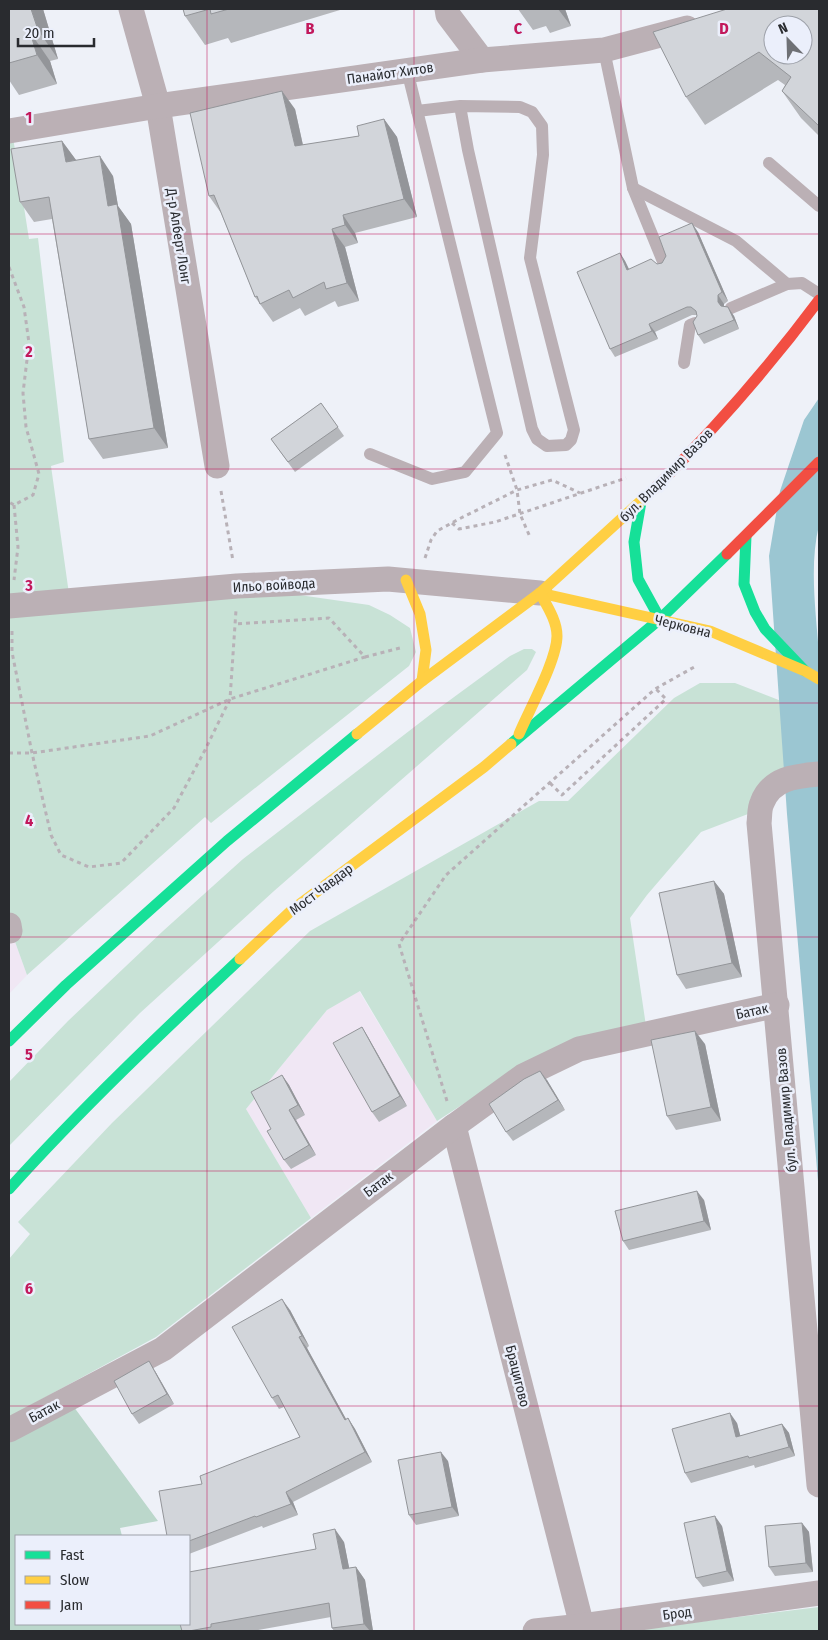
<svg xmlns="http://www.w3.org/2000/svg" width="828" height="1640" font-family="'Fira Sans Condensed',sans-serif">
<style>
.industrial{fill:#f0e7f4}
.green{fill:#c8e2d6}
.forest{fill:#bbd7cb}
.water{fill:#9bc6d2}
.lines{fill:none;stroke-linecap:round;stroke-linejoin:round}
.path{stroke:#b8b1b7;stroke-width:3;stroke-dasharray:4 4;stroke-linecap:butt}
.lane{stroke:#bbb0b5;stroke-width:12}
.street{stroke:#bbb0b5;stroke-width:25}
.fast{stroke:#16e098;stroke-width:11}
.slow{stroke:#ffcf43;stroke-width:11}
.jam{stroke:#f24e42;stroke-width:11}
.wall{fill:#b5b7bb}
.shaded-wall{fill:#939599}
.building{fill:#d2d5da;stroke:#939599;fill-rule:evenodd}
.grid{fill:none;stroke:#c2185b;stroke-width:1;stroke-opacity:0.55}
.labels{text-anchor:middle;stroke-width:5;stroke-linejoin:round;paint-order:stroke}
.street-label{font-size:14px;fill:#292b2f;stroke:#ebeffb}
.grid-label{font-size:16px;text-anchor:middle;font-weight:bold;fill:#c2185b;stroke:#ebeffb;stroke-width:5;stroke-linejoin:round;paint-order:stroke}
</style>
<rect width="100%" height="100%" fill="#eef1f8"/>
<!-- industrial -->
<g class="industrial">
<polygon points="9,925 27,975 9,994"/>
<polygon points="359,991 437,1121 311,1218 246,1109 327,1010"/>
</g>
<!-- green -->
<g class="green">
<polygon points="9,131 12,131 29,239 38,238 64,462 51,466 70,601 237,586 369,605 390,615 410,628 416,652 409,666 211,823 205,817 27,975 9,925"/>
<polygon points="524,649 532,649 536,652 527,670 274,891 140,1013 9,1146 9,1082 68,1021 163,931 243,859 435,711 510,656"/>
<polygon points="700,683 735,683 784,702 819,760 748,814 701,832 647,895 630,918 646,1026 522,1066 437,1121 360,991 327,1010 246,1109 311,1218 156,1337 9,1417 9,1259 30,1234 18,1222 112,1123 310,931 539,801 568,801 674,698"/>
<polygon points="819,1607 819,1631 626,1631"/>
</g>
<!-- forest -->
<polygon class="forest" points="68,1399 158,1521 120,1528 122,1536 16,1536 16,1624 187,1624 188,1631 9,1631 9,1430"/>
<!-- water -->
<path class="water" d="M819,398V525C809,566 816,612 819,654V1193L787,814L769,556L780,491L804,420Z"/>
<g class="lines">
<!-- path -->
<g class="path">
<polyline points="9,267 24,307 29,343 23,393 26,427 39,474 33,495 14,505 9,502"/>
<polyline points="505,455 517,490 520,514 530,537"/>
<polyline points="221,491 233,561"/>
<polyline points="14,505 18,547 14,580"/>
<polyline points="452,523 459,529 495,522 626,478"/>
<polyline points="425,558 431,540 437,531 459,519 517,490 552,480 580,493"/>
<polyline points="12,631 12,652 32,753 51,835 61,855 89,867 121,863 174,808 205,750 230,699 236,610"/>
<polyline points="365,657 400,648"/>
<polyline points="9,753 32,753 150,736 230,699 365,657 329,618 235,624"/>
<polyline points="550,783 562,795 666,699 656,689"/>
<polyline points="447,1101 399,944 446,875 655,689 696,666"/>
</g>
<!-- lane -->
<g class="lane">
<polyline points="604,50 633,188 664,264"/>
<polyline points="417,111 460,106 520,107 532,112 542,126 543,155 530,258 574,430 571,440 566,445 547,446 537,439 532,429 468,150 460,106"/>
<polyline points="769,163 819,206"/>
<polyline points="633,188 736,241 787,284"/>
<polyline points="731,308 787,284 802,283 819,294"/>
<polyline points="684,363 690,325 695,323"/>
<polyline points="370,454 432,479 465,472 497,433 407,70"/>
</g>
<!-- street -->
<g class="street">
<polyline points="131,9 158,106 217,466"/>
<polyline points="447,9 448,15 482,60"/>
<polyline points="9,131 158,106 482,60 604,50 687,28"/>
<polyline points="9,606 237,586 388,579 540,593"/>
<path d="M819,774C796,776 771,778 762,803C759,809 760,817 759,823L819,1485"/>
<polyline points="9,925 10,931"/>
<polyline points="454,1126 582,1626"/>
<polyline points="9,1430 163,1349 454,1126 523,1076 579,1049 777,1005"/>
<polyline points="535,1631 582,1626 819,1593"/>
</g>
<!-- fast -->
<g class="fast">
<polyline points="641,502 634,542 638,579 660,619"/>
<polyline points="746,536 744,584 755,612 765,629 805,671"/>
<polyline points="511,744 660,619 727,554"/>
<polyline points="9,1041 66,985 227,841 357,734"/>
<path d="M9,1189C82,1108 161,1033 240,959"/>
</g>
<!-- slow -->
<g class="slow">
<polyline points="406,580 420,614 426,650 422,681"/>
<polyline points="540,593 710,631 805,671 819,679"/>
<polyline points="357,734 422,681 540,593 654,489"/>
<path d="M519,734C529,710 557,660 557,636C557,621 547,606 540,593"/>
<polyline points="240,959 292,910 484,767 511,744"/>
</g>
<!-- jam -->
<g class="jam">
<path d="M654,489C713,431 769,367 819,300"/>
<polyline points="727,554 819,462"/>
</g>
</g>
<!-- wall -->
<g class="wall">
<polygon points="9,9 43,9 58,59 50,61 57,84 19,95 9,80"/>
<polygon points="183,9 340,9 340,10 231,43 228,38 205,45 185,16"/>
<polygon points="518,9 565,9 571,26 550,33 546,26 533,30"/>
<polygon points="819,9 819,136 801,118 782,91 785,85 778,80 705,125 686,97"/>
<polygon points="295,109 303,145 359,136 384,119 397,137 417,217 355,233 358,243 345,247 359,301 338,307 335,301 305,316 300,308 273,322 255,297 221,213 209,196"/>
<polygon points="62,141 76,160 113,176 118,206 131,224 168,448 103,459 89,439 52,219 34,222 20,202"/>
<polygon points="698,232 728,301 724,304 724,307 734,316 739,329 704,344 698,335 697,315 692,315 655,332 658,339 615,357 610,349 620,253 625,261 629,269 662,263"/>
<polygon points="321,403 344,436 295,472 271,439"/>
<polygon points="714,881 724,894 742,977 686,989 677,975"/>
<polygon points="362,1027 368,1037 407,1106 379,1122 372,1112"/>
<polygon points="705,1044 721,1121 676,1130 667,1116"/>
<polygon points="282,1075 289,1085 305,1115 296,1120 316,1155 291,1169 284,1160 271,1129"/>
<polygon points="547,1080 565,1110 513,1141 506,1132"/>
<polygon points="704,1200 711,1230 629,1250 623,1241"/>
<polygon points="290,1310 309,1346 307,1348 346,1419 348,1418 355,1429 372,1462 293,1502 298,1515 263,1528 262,1526 189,1554 189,1536 202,1484 300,1437 284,1407 279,1409 272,1398"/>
<polygon points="155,1371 174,1404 139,1424 132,1414"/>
<polygon points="737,1423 740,1436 782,1424 789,1433 795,1456 755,1468 754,1465 691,1483 685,1473"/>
<polygon points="448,1461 459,1516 416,1525 409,1515"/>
<polygon points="802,1523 809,1532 813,1572 775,1576 769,1567"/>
<polygon points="722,1526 734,1581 703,1587 696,1578"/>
<polygon points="344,1542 349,1568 356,1567 365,1580 373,1631 334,1631 332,1628 331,1617 252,1631 182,1631 316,1549"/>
</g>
<!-- shaded-wall -->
<g class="shaded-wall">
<polygon points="31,9 43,9 58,59 38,30"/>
<polygon points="558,9 565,9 571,26"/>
<polygon points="30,32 50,61 57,84 37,55"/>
<polygon points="282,91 295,109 307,164 295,146"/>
<polygon points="384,119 397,137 417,217 404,199"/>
<polygon points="62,141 76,160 66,162"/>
<polygon points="100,156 113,176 118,206 131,224 168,448 154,428 108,206"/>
<polygon points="343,215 355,233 358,243 345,225"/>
<polygon points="692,223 698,232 728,301 722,292"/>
<polygon points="332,229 345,247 359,301 347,283"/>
<polygon points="620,253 625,261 633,278 627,270"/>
<polygon points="718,295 724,304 723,311 718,302"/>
<polygon points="728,307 734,316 739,329 734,320"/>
<polygon points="649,324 655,332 658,339 652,331"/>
<polygon points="714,881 724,894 742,977 732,963"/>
<polygon points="362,1027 368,1037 407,1106 400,1096"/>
<polygon points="695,1031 705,1044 721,1121 711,1107"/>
<polygon points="540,1071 547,1080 565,1110 558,1100"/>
<polygon points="282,1075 289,1085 305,1115 298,1105"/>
<polygon points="289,1110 296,1120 316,1155 309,1145"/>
<polygon points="697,1191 704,1200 711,1230 704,1221"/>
<polygon points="282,1299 290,1310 309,1346 302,1336"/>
<polygon points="299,1337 307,1348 352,1430 345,1420"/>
<polygon points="149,1361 155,1371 174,1404 167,1394"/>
<polygon points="730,1413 737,1423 743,1446 736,1437"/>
<polygon points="348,1418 355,1429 372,1462 365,1452"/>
<polygon points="782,1424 789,1433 795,1456 789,1447"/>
<polygon points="441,1452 448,1461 459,1516 452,1507"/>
<polygon points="286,1492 293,1502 298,1515 291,1504"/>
<polygon points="715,1516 722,1526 734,1581 727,1571"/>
<polygon points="802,1523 809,1532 813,1572 806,1563"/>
<polygon points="335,1529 344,1542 352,1582 343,1569"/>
<polygon points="356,1567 365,1580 373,1631 370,1631 364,1624"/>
</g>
<!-- building -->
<g class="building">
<polygon points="9,9 31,9 38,30 30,32 37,55 9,63"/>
<polygon points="183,9 229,9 211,14 210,9 185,16"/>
<path d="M727,9H819V126L782,91L791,77L759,52L686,97L653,32ZM773,25H803V55H773Z"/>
<polygon points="282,91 295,146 359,136 357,126 384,119 404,199 343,215 345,225 332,229 347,283 326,289 324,282 293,298 289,290 260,304 257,296 255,297 214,195 209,196 190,113"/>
<polygon points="62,141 66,162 100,156 108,206 117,204 154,428 89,439 49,197 20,202 11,149"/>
<polygon points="692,223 722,292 718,295 718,302 721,306 728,307 734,320 698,335 693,322 697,316 696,311 691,307 687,307 649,324 652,331 610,349 577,272 620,253 627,270 651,259 657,264 662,263 666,256 659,237"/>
<polygon points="321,403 338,427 288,462 271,439"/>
<polygon points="714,881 732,963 677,975 659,893"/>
<polygon points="362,1027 400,1096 372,1112 333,1043"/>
<polygon points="695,1031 711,1107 667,1116 651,1040"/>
<polygon points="540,1071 558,1100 506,1132 489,1104 524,1079"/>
<polygon points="282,1075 298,1105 289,1110 309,1145 284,1160 267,1131 271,1129 251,1092"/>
<polygon points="697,1191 704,1221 623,1241 615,1211"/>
<polygon points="282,1299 302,1336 299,1337 345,1420 348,1418 365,1452 286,1492 291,1504 256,1517 255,1516 189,1541 189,1536 167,1536 159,1491 202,1484 200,1476 300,1437 278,1395 272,1398 232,1327"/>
<polygon points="149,1361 167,1394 132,1414 114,1381"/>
<polygon points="730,1413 736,1437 782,1424 789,1447 749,1458 748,1456 685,1473 672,1429"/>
<polygon points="441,1452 452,1507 409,1515 398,1460"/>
<polygon points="715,1516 727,1571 696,1578 684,1523"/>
<polygon points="802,1523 806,1563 769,1567 765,1526"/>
<polygon points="335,1529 343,1569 356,1567 364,1624 332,1628 329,1603 211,1624 211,1627 189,1631 182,1631 180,1624 189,1624 189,1572 316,1549 313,1534"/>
</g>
<!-- grid -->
<path class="grid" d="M207,9V1631M414,9V1631M621,9V1631M9,234H819M9,469H819M9,703H819M9,937H819M9,1171H819M9,1406H819"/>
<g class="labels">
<!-- street labels -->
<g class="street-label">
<text transform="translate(390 73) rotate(-8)" y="5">Панайот Хитов</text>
<text transform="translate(179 236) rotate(81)" y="5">Д-р Алберт Лонг</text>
<text transform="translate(666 475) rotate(-45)" y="5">бул. Владимир Вазов</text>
<text transform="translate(274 585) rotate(-3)" y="5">Ильо войвода</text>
<text transform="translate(683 626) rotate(14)" y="5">Черковна</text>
<text transform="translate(321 889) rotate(-37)" y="5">Мост Чавдар</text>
<text transform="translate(752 1011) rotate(-12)" y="5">Батак</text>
<text transform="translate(786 1110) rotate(-95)" y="5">бул. Владимир Вазов</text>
<text transform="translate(378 1184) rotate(-37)" y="5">Батак</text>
<text transform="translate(518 1376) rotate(76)" y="5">Брацигово</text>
<text transform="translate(44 1411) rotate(-28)" y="5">Батак</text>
<text transform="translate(677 1613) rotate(-8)" y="5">Брод</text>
</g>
</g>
<g class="grid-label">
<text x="310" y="34">B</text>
<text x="518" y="34">C</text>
<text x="724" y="34">D</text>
<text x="29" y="123">1</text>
<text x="29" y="357">2</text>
<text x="29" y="591">3</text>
<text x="29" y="826">4</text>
<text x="29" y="1060">5</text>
<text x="29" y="1294">6</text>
</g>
<!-- border -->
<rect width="828" height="1640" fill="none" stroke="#292b2f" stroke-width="20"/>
<!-- legend -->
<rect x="15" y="1535" width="175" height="90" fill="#ebeffb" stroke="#9da1a9"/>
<rect x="25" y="1551" width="25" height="8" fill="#16e098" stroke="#9da1a9"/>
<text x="60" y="1560" font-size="15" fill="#292b2f">Fast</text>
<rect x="25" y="1576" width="25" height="8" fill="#ffcf43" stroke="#9da1a9"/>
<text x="60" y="1585" font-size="15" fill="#292b2f">Slow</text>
<rect x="25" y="1601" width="25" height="8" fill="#f24e42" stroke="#9da1a9"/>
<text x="60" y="1610" font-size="15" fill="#292b2f">Jam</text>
<!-- north arrow -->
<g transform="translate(788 40) rotate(337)"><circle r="24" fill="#ebeffb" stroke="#9da1a9"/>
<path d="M0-4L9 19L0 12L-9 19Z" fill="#6e7075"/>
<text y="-8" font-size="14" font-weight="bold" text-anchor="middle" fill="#292b2f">N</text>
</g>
<!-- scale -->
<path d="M18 38v8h76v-8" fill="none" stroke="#292b2f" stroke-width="2.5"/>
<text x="25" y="38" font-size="15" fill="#292b2f" stroke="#ebeffb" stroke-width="4" paint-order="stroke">20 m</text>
</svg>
